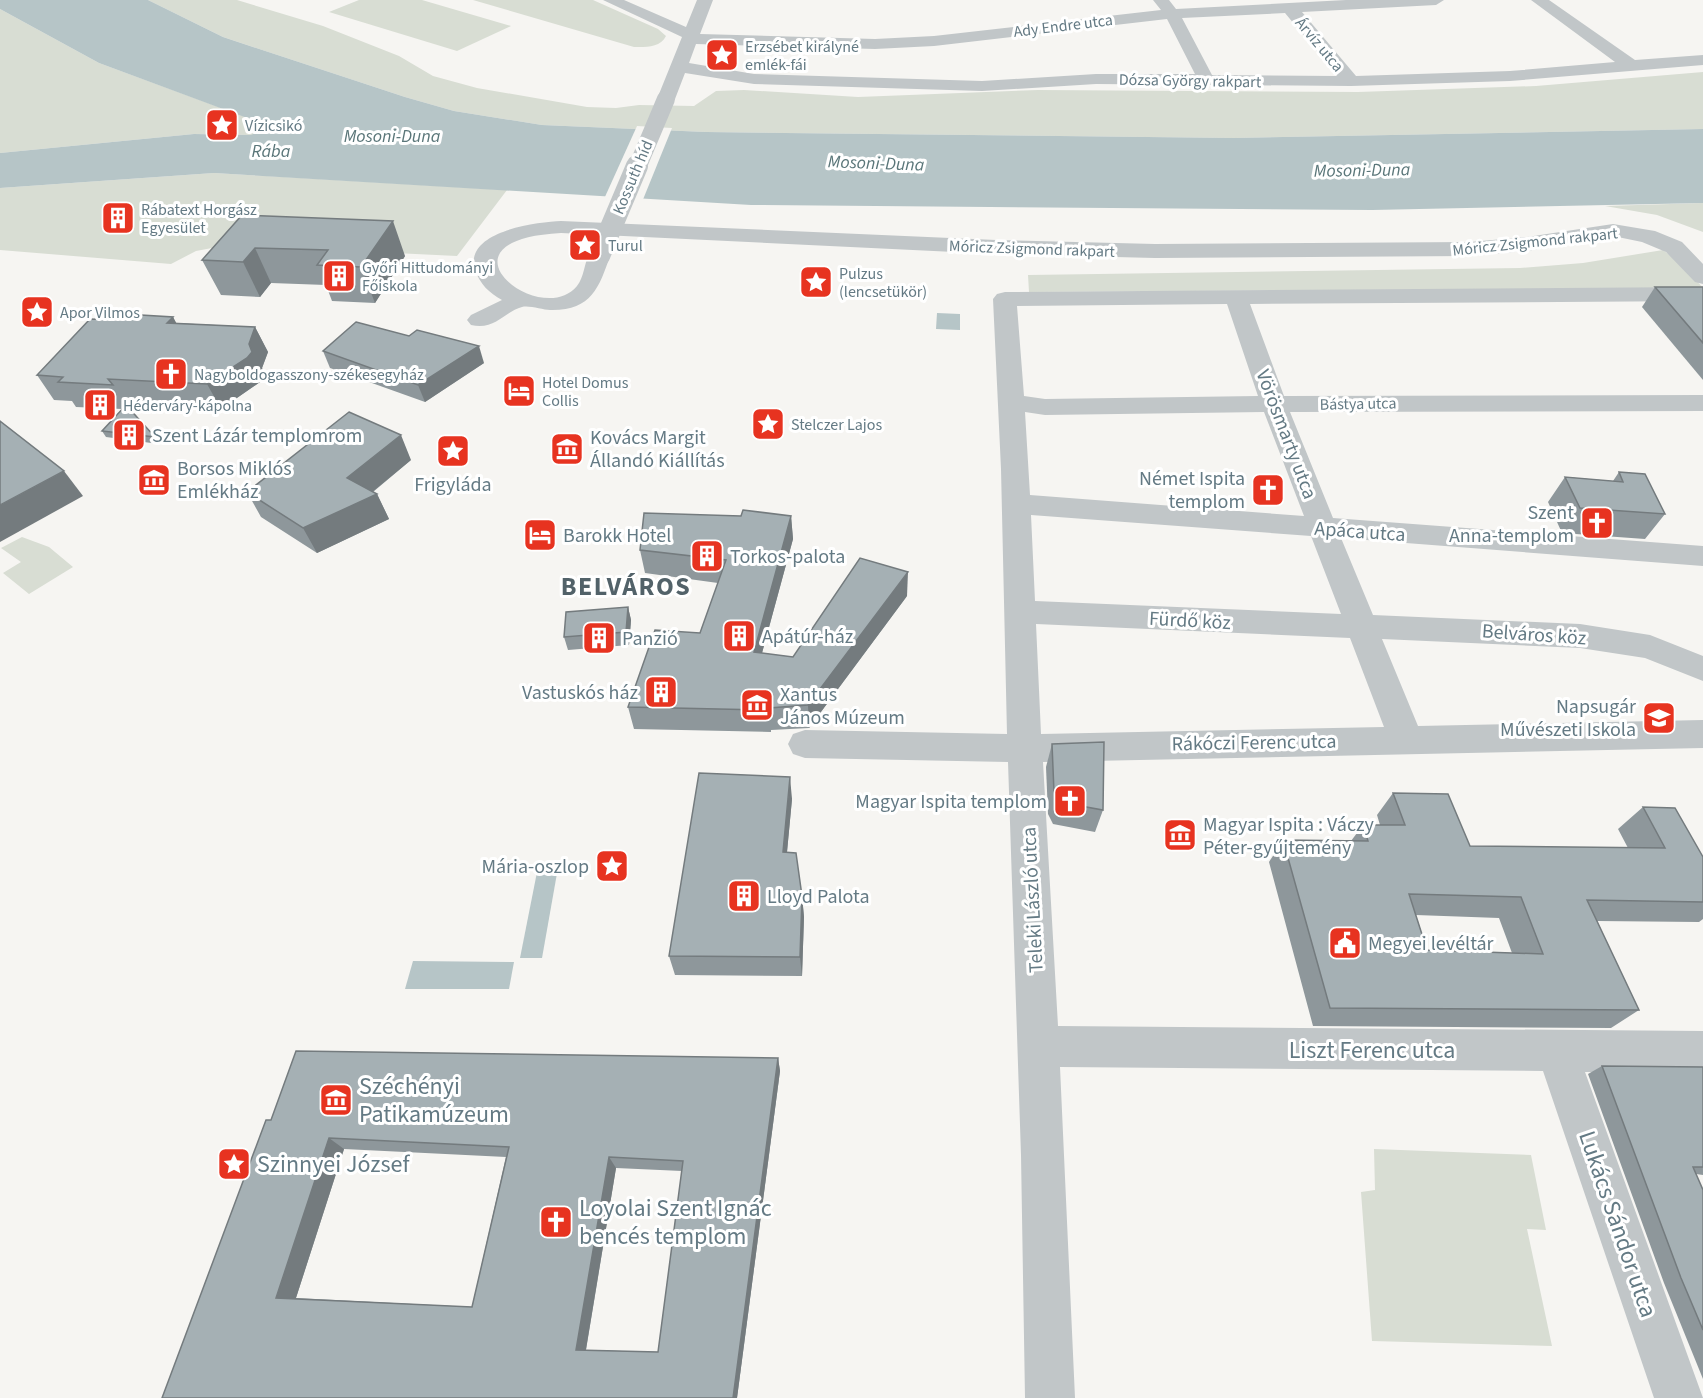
<svg xmlns="http://www.w3.org/2000/svg" width="1703" height="1398" font-family="'Source Sans 3',sans-serif">
<style>
.green{fill:#d8ddd3}
.water{fill:#b6c5c7}
.pier{fill:#f6f5f2}
.lines{fill:none;stroke-linecap:round;stroke-linejoin:round}
.minor{fill:#c1c6c8;fill-rule:evenodd}
.minor-bridge-far1{stroke:#c1c6c8;stroke-width:18}
.minor-bridge{stroke:#c1c6c8;stroke-width:22}
.wall{fill:#8e979b;fill-rule:evenodd}
.shaded-wall{fill:#747b7e}
.building{fill:#a5b0b4;stroke:#747b7e;stroke-width:1.5;fill-rule:evenodd}
.labels{text-anchor:middle;stroke-width:6;stroke-linejoin:round;paint-order:stroke}
.far-street-label{font-size:16px;fill:#647a84;stroke:#fff}
.far-poi-label{font-size:16px;fill:#647a84;stroke:#fff;text-anchor:start}
.far-water-label{font-size:18px;font-style:italic;fill:#5a7679;stroke:#fff}
.street-label{font-size:20px;fill:#647a84;stroke:#fff}
.poi-label{font-size:20px;fill:#647a84;stroke:#fff;text-anchor:start}
.near-street-label{font-size:24px;fill:#647a84;stroke:#fff}
.near-poi-label{font-size:24px;fill:#647a84;stroke:#fff;text-anchor:start}
.district-label{font-size:26px;font-weight:bold;letter-spacing:1.5px;fill:#526269;stroke:#fff}
</style>
<rect width="100%" height="100%" fill="#f6f5f2"/>
<!-- green -->
<g class="green">
<polygon points="148,0 237,0 323,26 399,56 433,76 477,88 587,107 616,108 639,105 694,106 716,91 744,90 858,97 1038,90 1358,92 1536,86 1703,72 1703,129 1234,138 706,132 542,125 454,111 405,97 223,37"/>
<polygon points="359,0 422,0 511,26 457,51 329,12"/>
<path d="M473,0H593L658,29L666,36C660,48 646,47 634,47Z"/>
<polygon points="0,9 99,63 270,126 252,135 194,134 0,153"/>
<polygon points="214,173 507,190 457,256 228,245 196,251 171,264 0,250 0,188"/>
<polygon points="1703,203 1703,232 1657,215 1605,206"/>
<polygon points="1663,250 1684,266 1703,288 1029,292 1028,275 1520,268 1583,263"/>
<polygon points="22,537 49,547 73,567 29,594 3,573 21,562 1,548"/>
<polygon points="1374,1149 1531,1155 1546,1230 1527,1229 1552,1346 1372,1341 1361,1192 1375,1190"/>
</g>
<!-- water -->
<g class="water">
<polygon points="0,0 148,0 223,37 405,97 454,111 542,125 706,132 1234,138 1703,129 1703,203 1372,210 751,205 214,173 0,188 0,153 194,134 251,135 269,126 99,63 0,9"/>
<polygon points="937,313 960,314 960,330 936,329"/>
<polygon points="539,862 559,862 542,958 520,958"/>
<polygon points="413,961 514,962 509,989 405,989"/>
</g>
<!-- pier -->
<polygon class="pier" points="637,126 672,128 642,202 604,199"/>
<g class="lines">
<!-- minor -->
<g class="minor">
<path d="M603,0H624L686,27L697,0H713L700,34L875,39L934,36L1161,10L1153,0H1169L1176,9L1346,0H1444L1436,5L1302,12L1356,76L1510,71L1615,62L1531,0H1549L1635,60L1703,55V65L1510,81L1351,86L1096,84L982,91L754,84L685,73L675,99L666,104L657,99L682,37ZM1285,13L1337,76L1212,75L1182,18ZM1167,19L1195,74H1096L982,81L754,74L689,63L696,44L875,49L934,46Z"/>
<path d="M561,221L996,240L1155,244L1470,242L1527,237L1613,224L1655,231L1682,242L1703,264V284L1695,282L1666,252L1642,242L1613,236L1527,251L1470,256L1155,258L996,254L561,233C427,240 541,330 577,286C585,276 584,261 591,251H607L610,256C599,288 591,311 550,310C543,310 529,305 522,307C505,311 495,331 471,325L467,320L471,315L502,300C489,293 480,284 475,270C463,231 537,222 561,221Z"/>
<path d="M1703,287V301L1250,304L1284,396L1703,395V411L1290,412L1333,518L1703,546V566L1341,538L1373,615L1580,624L1650,635L1703,656V681L1645,658L1580,648L1382,639L1418,726L1703,720V748L1043,762L1058,1026L1703,1031V1073L1585,1072L1703,1398H1654L1543,1071L1060,1067L1075,1398H1025L1021,1155L1008,762L805,758L793,754L788,744L793,734L805,730L1007,734L1001,469L993,299L997,294L1005,292ZM1227,304L1258,396L1045,399L1024,396L1017,306ZM1025,412L1045,415L1264,412L1304,516L1030,495ZM1031,515L1311,536L1341,614L1035,601ZM1036,624L1350,638L1384,727L1041,734Z"/>
</g>
<!-- minor-bridge-far1 -->
<polyline class="minor-bridge-far1" points="637,168 666,99"/>
<!-- minor-bridge -->
<polyline class="minor-bridge" points="599,256 637,166"/>
</g>
<!-- wall -->
<g class="wall">
<polygon points="242,215 405,256 375,303 332,301 326,285 271,283 260,297 221,295 202,260"/>
<polygon points="1655,287 1703,287 1703,380 1642,307"/>
<polygon points="173,317 176,323 255,327 268,352 262,368 265,376 260,382 221,409 126,404 155,437 159,444 106,437 102,431 122,409 76,407 72,401 54,400 37,375 119,320"/>
<polygon points="323,351 484,363 425,402 330,368"/>
<polygon points="411,460 373,492 377,494 389,519 317,553 261,517 247,492"/>
<polygon points="1619,472 1665,514 1645,539 1562,533 1548,502 1565,477 1613,481"/>
<polygon points="741,516 791,516 793,539 762,653 793,657 907,596 809,728 771,730 771,732 634,729 628,707 700,633 718,583 645,573 640,550"/>
<polygon points="628,607 631,620 629,645 568,650 564,637"/>
<polygon points="1052,744 1103,810 1095,832 1053,824 1048,814 1046,767"/>
<path d="M1393,793L1470,846L1628,848L1618,829L1643,807L1703,857V919L1699,922L1597,921L1639,1010L1611,1028L1313,1026L1269,862L1283,840L1351,841L1363,825H1380L1377,815ZM1416,915L1499,918L1512,953L1427,950Z"/>
<polygon points="792,799 787,852 802,896 804,917 802,976 675,975 669,956"/>
<path d="M778,1058L780,1071L737,1398H162L271,1120ZM344,1149L506,1157L472,1307L296,1298ZM616,1168L682,1171L658,1352L586,1350Z"/>
<polygon points="1602,1066 1703,1067 1703,1175 1696,1174 1703,1190 1703,1379 1664,1283 1588,1074"/>
</g>
<!-- shaded-wall -->
<g class="shaded-wall">
<polygon points="393,221 405,256 375,303 361,267"/>
<polygon points="255,248 271,283 260,297 243,262"/>
<polygon points="173,317 186,341 167,323"/>
<polygon points="255,327 268,352 262,368 265,376 260,382 221,409 207,384"/>
<polygon points="479,346 484,363 425,402 418,385"/>
<polygon points="401,435 411,460 360,502 377,494 389,519 317,553 303,528 347,478"/>
<polygon points="64,471 83,496 0,542 0,505"/>
<polygon points="791,516 793,539 756,675 754,652"/>
<polygon points="908,572 907,596 809,728 808,705"/>
<polygon points="628,607 631,620 629,645 626,632"/>
<polygon points="790,777 792,799 785,873 783,852"/>
<polygon points="802,896 804,917 802,976 800,957"/>
<polygon points="778,1058 780,1071 737,1398 733,1398"/>
<polygon points="329,1138 344,1149 294,1304 276,1298"/>
<polygon points="609,1157 616,1168 585,1355 576,1350"/>
</g>
<!-- building -->
<g class="building">
<polygon points="242,215 393,221 361,267 317,265 328,250 255,248 243,262 202,260"/>
<polygon points="1655,287 1703,287 1703,343"/>
<polygon points="124,314 173,317 167,323 255,327 249,344 252,352 247,358 207,384 108,379 113,385 58,382 63,377 37,375 90,319 119,320"/>
<polygon points="356,322 409,336 417,330 479,346 418,385 323,351"/>
<polygon points="126,405 155,437 102,431"/>
<polygon points="349,412 401,435 347,478 377,494 303,528 247,492"/>
<polygon points="0,421 64,471 0,505"/>
<polygon points="1619,472 1645,474 1665,514 1580,508 1565,477 1623,482"/>
<polygon points="743,510 791,516 754,652 793,657 860,558 908,572 808,705 769,708 769,710 628,707 655,630 700,633 726,560 640,550 644,513 741,516"/>
<polygon points="628,607 626,632 564,637 566,612"/>
<polygon points="1104,742 1103,810 1059,802 1054,792 1052,744"/>
<polygon points="699,773 790,777 783,852 796,853 802,896 800,957 669,956"/>
<path d="M1393,793L1448,794L1470,846L1665,848L1643,807L1675,808L1703,857V902L1587,900L1639,1010L1330,1008L1283,840L1368,841L1363,825H1405ZM1409,894L1521,897L1543,954L1427,950Z"/>
<path d="M296,1051L778,1058L733,1398H162L266,1120H271ZM329,1138L509,1147L472,1307L276,1298ZM609,1157L683,1161L658,1352L576,1350Z"/>
<polygon points="1602,1066 1703,1067 1703,1167 1693,1167 1703,1190 1703,1330 1681,1278"/>
</g>
<!-- icons -->
<defs>
<symbol id="sight-square" viewBox="-11 -11 22 22"><rect x="-9" y="-9" width="18" height="18" rx="4" fill="#e73320" stroke="#fff"/><path d="M0-6L1.8-2.2L6-1.7L2.9 1.2L3.7 5.4L0 3.3L-3.7 5.4L-2.9 1.2L-6-1.7L-1.8-2.2Z" fill="#fff"/></symbol>
<symbol id="building-square" viewBox="-11 -11 22 22"><rect x="-9" y="-9" width="18" height="18" rx="4" fill="#e73320" stroke="#fff"/><path d="M-4-6H4V6H1V3H-1V6H-4ZM-2.5-4.3h1.7v1.8h-1.7ZM.8-4.3h1.7v1.8H.8ZM-2.5-1h1.7V.8h-1.7ZM.8-1h1.7V.8H.8Z" fill="#fff"/></symbol>
<symbol id="church-square" viewBox="-11 -11 22 22"><rect x="-9" y="-9" width="18" height="18" rx="4" fill="#e73320" stroke="#fff"/><path d="M-1.2-6h2.4v3.5h3.3v2.4h-3.3V6h-2.4V-.1h-3.3v-2.4h3.3Z" fill="#fff"/></symbol>
<symbol id="hotel-square" viewBox="-11 -11 22 22"><rect x="-9" y="-9" width="18" height="18" rx="4" fill="#e73320" stroke="#fff"/><path d="M-6-4.5h1.5V1H6V5H4.5V3h-9V5H-6ZM-4 0a1.8 1.8 0 1 1 3.6 0ZM.5 0V-2.5h3Q6-2.5 6 0Z" fill="#fff"/></symbol>
<symbol id="museum-square" viewBox="-11 -11 22 22"><rect x="-9" y="-9" width="18" height="18" rx="4" fill="#e73320" stroke="#fff"/><path d="M0-6L6-3V-2H-6V-3ZM-5-1h2V3h-2ZM-1-1h2V3h-2ZM3-1h2V3H3ZM-6 4H6V6H-6Z" fill="#fff"/></symbol>
<symbol id="school-square" viewBox="-11 -11 22 22"><rect x="-9" y="-9" width="18" height="18" rx="4" fill="#e73320" stroke="#fff"/><path d="M0-5L7-2L0 1L-7-2ZM-4 1L0 2.5L4 1V4Q0 6-4 4Z" fill="#fff"/></symbol>
<symbol id="civic-square" viewBox="-11 -11 22 22"><rect x="-9" y="-9" width="18" height="18" rx="4" fill="#e73320" stroke="#fff"/><path d="M-.6-6.5H3V-4.5H.6V-3L4-1V1h2V6H-6V1h2V-1L-.6-3ZM-1.2 2.5V6h2.4V2.5Z" fill="#fff"/></symbol>
</defs>
<g fill-rule="evenodd">
<use href="#sight-square" x="703" y="36" width="38" height="38"/>
<use href="#sight-square" x="203" y="106" width="38" height="38"/>
<use href="#building-square" x="99" y="199" width="38" height="38"/>
<use href="#sight-square" x="566" y="226" width="38" height="38"/>
<use href="#building-square" x="320" y="257" width="38" height="38"/>
<use href="#sight-square" x="797" y="263" width="38" height="38"/>
<use href="#sight-square" x="18" y="293" width="38" height="38"/>
<use href="#church-square" x="152" y="355" width="38" height="38"/>
<use href="#hotel-square" x="500" y="372" width="38" height="38"/>
<use href="#building-square" x="81" y="386" width="38" height="38"/>
<use href="#sight-square" x="749" y="405" width="38" height="38"/>
<use href="#building-square" x="110" y="416" width="38" height="38"/>
<use href="#museum-square" x="548" y="430" width="38" height="38"/>
<use href="#sight-square" x="434" y="432" width="38" height="38"/>
<use href="#museum-square" x="135" y="461" width="38" height="38"/>
<use href="#church-square" x="1249" y="471" width="38" height="38"/>
<use href="#church-square" x="1578" y="504" width="38" height="38"/>
<use href="#hotel-square" x="521" y="516" width="38" height="38"/>
<use href="#building-square" x="688" y="537" width="38" height="38"/>
<use href="#building-square" x="720" y="617" width="38" height="38"/>
<use href="#building-square" x="580" y="619" width="38" height="38"/>
<use href="#building-square" x="642" y="673" width="38" height="38"/>
<use href="#museum-square" x="738" y="686" width="38" height="38"/>
<use href="#school-square" x="1640" y="699" width="38" height="38"/>
<use href="#church-square" x="1051" y="782" width="38" height="38"/>
<use href="#museum-square" x="1161" y="816" width="38" height="38"/>
<use href="#sight-square" x="593" y="847" width="38" height="38"/>
<use href="#building-square" x="725" y="877" width="38" height="38"/>
<use href="#civic-square" x="1326" y="924" width="38" height="38"/>
<use href="#museum-square" x="317" y="1081" width="38" height="38"/>
<use href="#sight-square" x="215" y="1145" width="38" height="38"/>
<use href="#church-square" x="537" y="1203" width="38" height="38"/>
</g>
<g class="labels">
<!-- far-street labels -->
<g class="far-street-label">
<text transform="translate(1063 25) rotate(-7)" y="6">Ady Endre utca</text>
<text transform="translate(1320 44) rotate(50)" y="6">Árvíz utca</text>
<text transform="translate(1190 80) rotate(1)" y="6">Dózsa György rakpart</text>
<text transform="translate(632 177) rotate(-67)" y="6">Kossuth híd</text>
<text transform="translate(1535 241) rotate(-6)" y="6">Móricz Zsigmond rakpart</text>
<text transform="translate(1032 248) rotate(2)" y="6">Móricz Zsigmond rakpart</text>
<text transform="translate(1358 403) rotate(-1)" y="6">Bástya utca</text>
</g>
<!-- far-poi labels -->
<g class="far-poi-label">
<text x="745" y="52">Erzsébet királyné<tspan x="745" dy="18">emlék-fái</tspan></text>
<text x="245" y="131">Vízicsikó</text>
<text x="141" y="215">Rábatext Horgász<tspan x="141" dy="18">Egyesület</tspan></text>
<text x="608" y="251">Turul</text>
<text x="362" y="273">Győri Hittudományi<tspan x="362" dy="18">Főiskola</tspan></text>
<text x="839" y="279">Pulzus<tspan x="839" dy="18">(lencsetükör)</tspan></text>
<text x="60" y="318">Apor Vilmos</text>
<text x="194" y="380">Nagyboldogasszony-székesegyház</text>
<text x="542" y="388">Hotel Domus<tspan x="542" dy="18">Collis</tspan></text>
<text x="123" y="411">Héderváry-kápolna</text>
<text x="791" y="430">Stelczer Lajos</text>
</g>
<!-- far-water labels -->
<g class="far-water-label">
<text x="392" y="142">Mosoni-Duna</text>
<text x="271" y="157">Rába</text>
<text transform="translate(876 163) rotate(2)" y="6">Mosoni-Duna</text>
<text transform="translate(1362 170) rotate(-1)" y="6">Mosoni-Duna</text>
</g>
<!-- street labels -->
<g class="street-label">
<text transform="translate(1287 434) rotate(69)" y="7">Vörösmarty utca</text>
<text transform="translate(1360 531) rotate(4)" y="7">Apáca utca</text>
<text transform="translate(1190 620) rotate(3)" y="7">Fürdő köz</text>
<text transform="translate(1534 634) rotate(4)" y="7">Belváros köz</text>
<text transform="translate(1254 742) rotate(-1)" y="7">Rákóczi Ferenc utca</text>
<text transform="translate(1032 900) rotate(-93)" y="7">Teleki László utca</text>
</g>
<!-- poi labels -->
<g class="poi-label">
<text x="152" y="442">Szent Lázár templomrom</text>
<text x="590" y="444">Kovács Margit<tspan x="590" dy="23">Állandó Kiállítás</tspan></text>
<text x="177" y="475">Borsos Miklós<tspan x="177" dy="23">Emlékház</tspan></text>
<text x="1245" y="485" text-anchor="end">Német Ispita<tspan x="1245" dy="23">templom</tspan></text>
<text x="453" y="491" text-anchor="middle">Frigyláda</text>
<text x="1574" y="519" text-anchor="end">Szent<tspan x="1574" dy="23">Anna-templom</tspan></text>
<text x="563" y="542">Barokk Hotel</text>
<text x="730" y="563">Torkos-palota</text>
<text x="762" y="643">Apátúr-ház</text>
<text x="622" y="645">Panzió</text>
<text x="638" y="699" text-anchor="end">Vastuskós ház</text>
<text x="780" y="701">Xantus<tspan x="780" dy="23">János Múzeum</tspan></text>
<text x="1636" y="713" text-anchor="end">Napsugár<tspan x="1636" dy="23">Művészeti Iskola</tspan></text>
<text x="1047" y="808" text-anchor="end">Magyar Ispita templom</text>
<text x="1203" y="831">Magyar Ispita : Váczy<tspan x="1203" dy="23">Péter-gyűjtemény</tspan></text>
<text x="589" y="873" text-anchor="end">Mária-oszlop</text>
<text x="767" y="903">Lloyd Palota</text>
<text x="1368" y="950">Megyei levéltár</text>
</g>
<!-- near-street labels -->
<g class="near-street-label">
<text x="1372" y="1058">Liszt Ferenc utca</text>
<text transform="translate(1618 1224) rotate(71)" y="8">Lukács Sándor utca</text>
</g>
<!-- near-poi labels -->
<g class="near-poi-label">
<text x="359" y="1094">Széchényi<tspan x="359" dy="28">Patikamúzeum</tspan></text>
<text x="257" y="1172">Szinnyei József</text>
<text x="579" y="1216">Loyolai Szent Ignác<tspan x="579" dy="28">bencés templom</tspan></text>
</g>
<!-- district labels -->
<g class="district-label">
<text x="626" y="595">BELVÁROS</text>
</g>
</g>
</svg>
